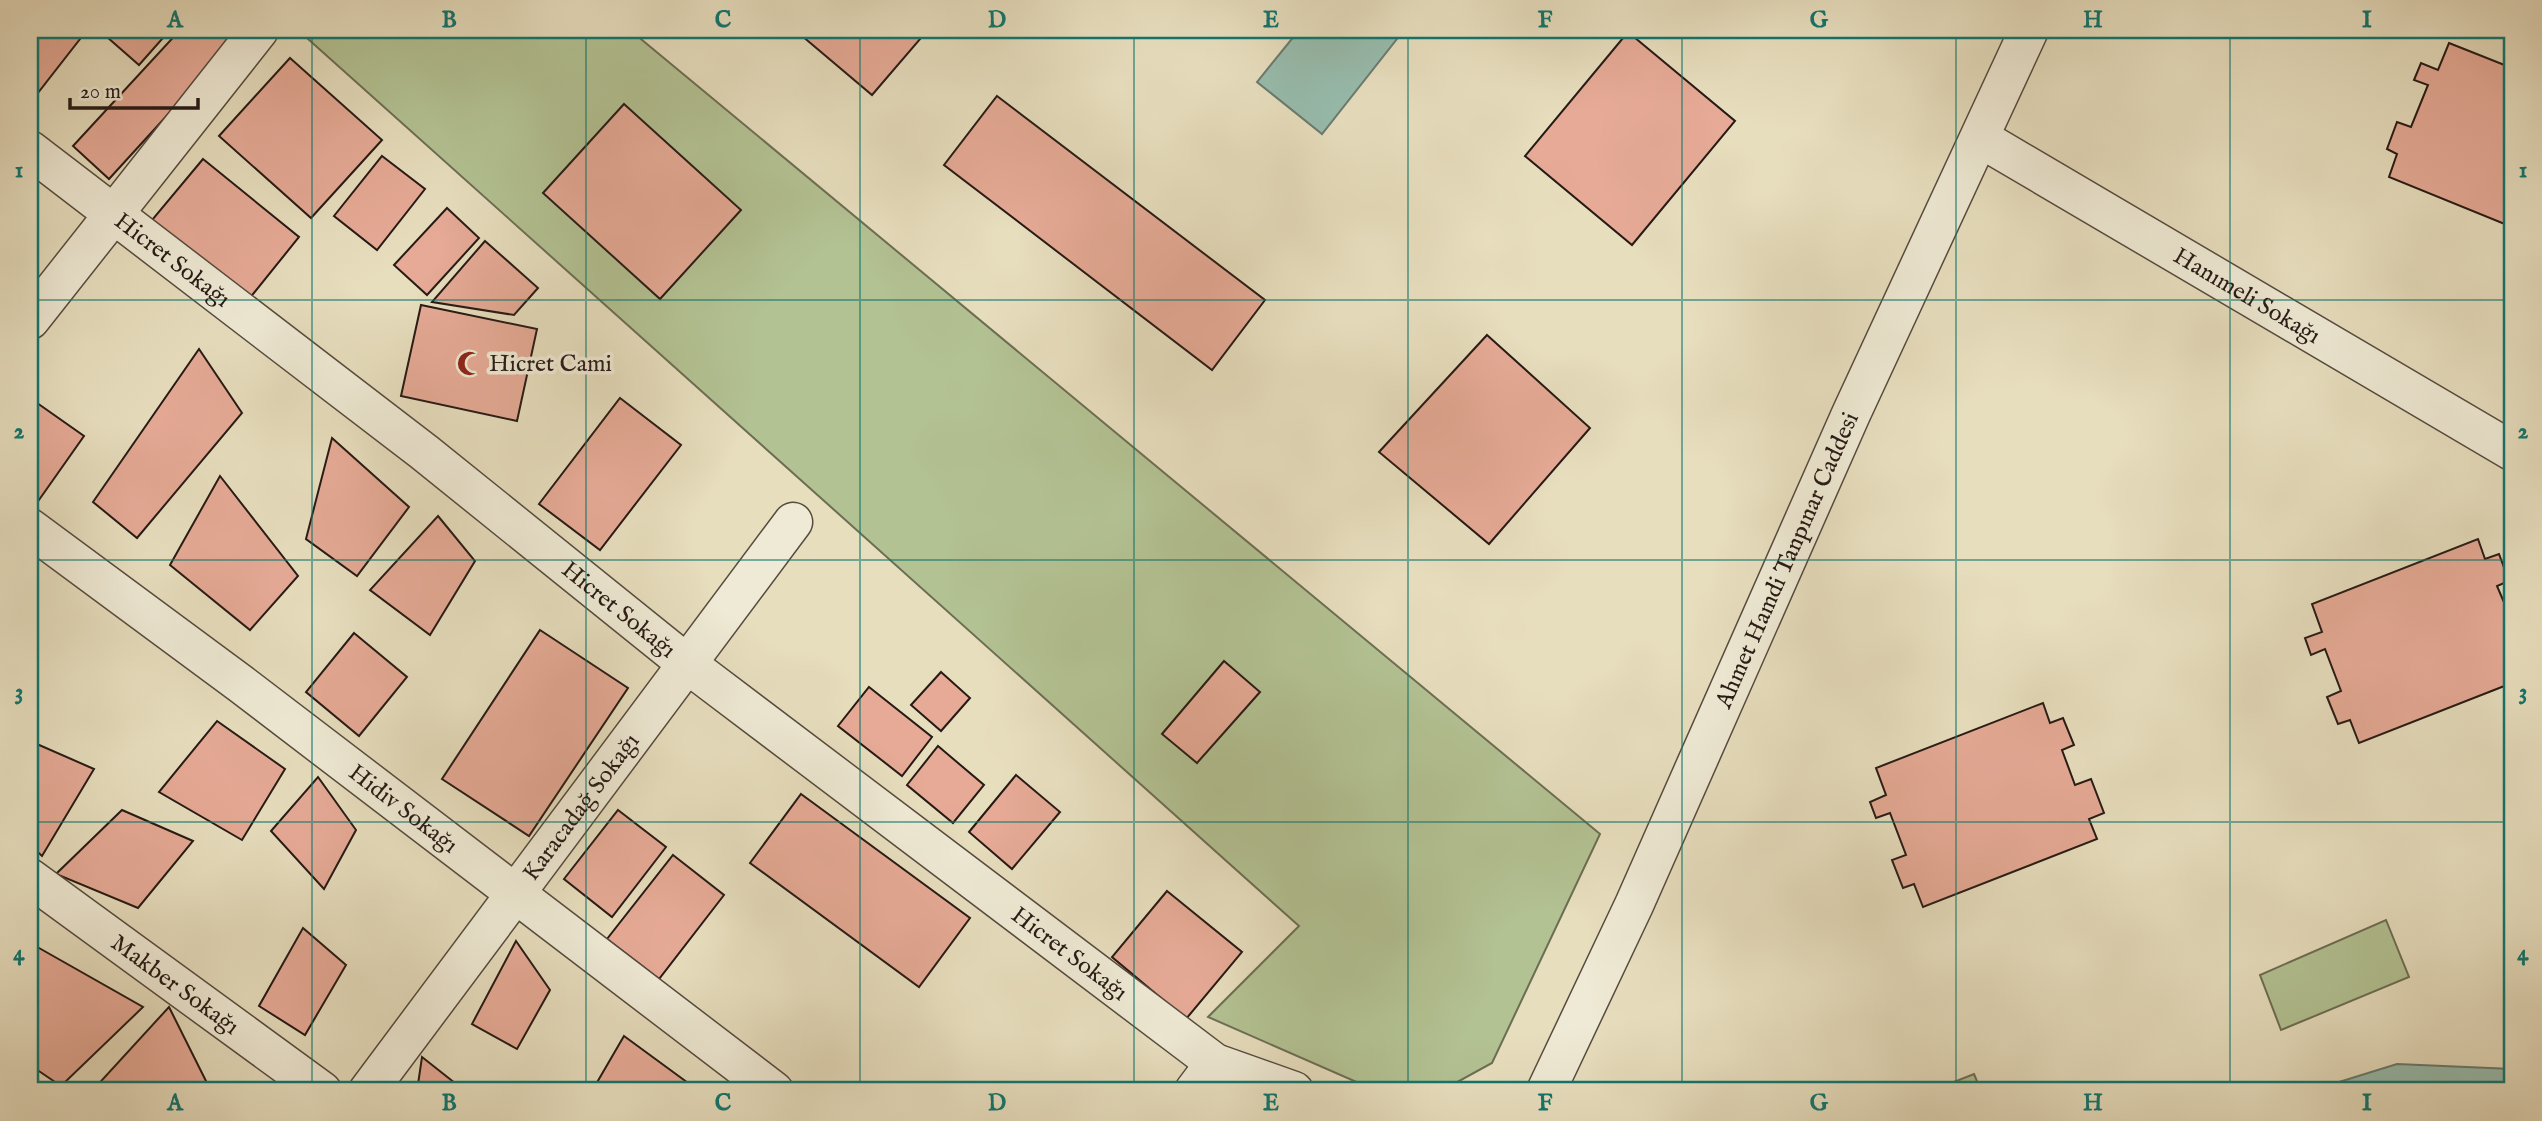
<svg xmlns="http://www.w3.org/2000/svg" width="2542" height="1121" font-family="'IM FELL English',serif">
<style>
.green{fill:#b3c293;stroke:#6c6e54;stroke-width:2}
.water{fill:#97bcad;stroke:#6a7b70;stroke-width:2}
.building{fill:#e6aa96;stroke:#261a15;stroke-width:2}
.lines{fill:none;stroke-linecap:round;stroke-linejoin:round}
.minor-casing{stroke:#564b3f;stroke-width:41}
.tertiary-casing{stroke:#564b3f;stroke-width:41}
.minor{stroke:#efead5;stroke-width:38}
.tertiary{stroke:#efead5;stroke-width:38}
.grid{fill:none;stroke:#0f766e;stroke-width:2;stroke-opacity:0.55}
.labels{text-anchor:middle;stroke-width:7;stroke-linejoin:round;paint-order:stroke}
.street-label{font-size:24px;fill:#261a15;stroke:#efead5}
.poi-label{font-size:24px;fill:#261a15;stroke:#efead5;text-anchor:start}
.neatline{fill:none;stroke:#0f766e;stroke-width:2.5}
.grid-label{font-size:23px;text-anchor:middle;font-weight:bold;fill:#0f766e}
</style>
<rect width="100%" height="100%" fill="#e7debe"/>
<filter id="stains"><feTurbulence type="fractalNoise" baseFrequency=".00286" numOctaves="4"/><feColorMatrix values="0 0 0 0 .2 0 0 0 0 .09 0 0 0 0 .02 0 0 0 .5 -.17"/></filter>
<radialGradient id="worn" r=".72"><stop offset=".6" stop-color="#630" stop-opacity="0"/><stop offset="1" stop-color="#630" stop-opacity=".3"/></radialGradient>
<!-- green -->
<g class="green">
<polygon points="298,30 630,30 1600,834 1492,1063 1441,1091 1377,1091 1208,1017 1299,926"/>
<polygon points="2386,920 2409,977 2281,1030 2260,975"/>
<polygon points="1974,1074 1981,1091 1931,1091"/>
</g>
<!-- water -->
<g class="water">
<polygon points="1299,30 1404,30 1322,134 1257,82"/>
<polygon points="2397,1064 2512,1069 2512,1091 2310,1091"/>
</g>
<!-- building -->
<g class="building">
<polygon points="30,30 87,30 30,103"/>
<polygon points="99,30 170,30 139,65"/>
<polygon points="180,30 225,30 236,40 109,179 73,146"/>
<polygon points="795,30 911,30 921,38 872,95"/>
<polygon points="1628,32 1735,121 1632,245 1525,156"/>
<polygon points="2449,43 2512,68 2512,227 2389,177 2397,154 2387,149 2397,122 2411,127 2428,85 2414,80 2421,63 2438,70"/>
<polygon points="290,58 382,140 311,218 219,136"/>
<polygon points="997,96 1265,300 1212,370 944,165"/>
<polygon points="624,104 741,210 660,299 543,193"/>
<polygon points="382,156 425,189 377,250 334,216"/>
<polygon points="203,159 299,237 249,299 152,220"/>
<polygon points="447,208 479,238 427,295 394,265"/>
<polygon points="485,241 538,288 514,315 432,302"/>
<polygon points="421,305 537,329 517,421 401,396"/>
<polygon points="1487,335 1590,428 1489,544 1379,452"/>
<polygon points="199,349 242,413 137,538 93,502"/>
<polygon points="30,398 84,436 34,507 30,501"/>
<polygon points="620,398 681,445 600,550 539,504"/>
<polygon points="332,438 409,507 357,576 306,539"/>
<polygon points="220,476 298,576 250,630 170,565"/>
<polygon points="438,516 475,561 430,635 370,590"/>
<polygon points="2478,539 2485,559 2499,554 2509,581 2497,586 2512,621 2512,683 2359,743 2350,720 2338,724 2327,697 2341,691 2325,649 2311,655 2305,638 2322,632 2312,604"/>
<polygon points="540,630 628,688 529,836 442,779"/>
<polygon points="354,633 407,677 359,736 306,692"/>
<polygon points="1224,661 1260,692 1197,763 1162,734"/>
<polygon points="941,672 970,698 941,731 911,705"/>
<polygon points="869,687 932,737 902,776 838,726"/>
<polygon points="2043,703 2050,723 2063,718 2074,745 2062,750 2075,785 2091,779 2104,813 2089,819 2097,839 1923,907 1914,884 1903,888 1892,860 1906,855 1890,813 1876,818 1870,802 1886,795 1876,768"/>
<polygon points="217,721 285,769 242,840 159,792"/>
<polygon points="30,741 94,769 42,856 30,845"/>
<polygon points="938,746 984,785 953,823 907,785"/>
<polygon points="1016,775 1060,812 1012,869 969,832"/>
<polygon points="318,777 356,830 324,889 271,831"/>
<polygon points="801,794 970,918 919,987 750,863"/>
<polygon points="122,810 193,841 138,908 56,874"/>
<polygon points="618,810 666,847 612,917 564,879"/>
<polygon points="673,855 724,895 659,979 607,939"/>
<polygon points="1167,891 1242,952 1186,1019 1112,957"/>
<polygon points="303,928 346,965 305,1035 259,1006"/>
<polygon points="516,941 550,990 517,1049 472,1024"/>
<polygon points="32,944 143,1007 61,1086 30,1065 30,948"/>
<polygon points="169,1007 211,1091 92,1091"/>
<polygon points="624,1036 699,1091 592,1091"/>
<polygon points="422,1057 465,1091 417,1091"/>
</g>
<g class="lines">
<defs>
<g id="minor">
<path id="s1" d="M1980,138L2512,451"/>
<path id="s2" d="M30,150L424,452L686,663L1215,1063L1294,1091"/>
<polyline points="30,320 259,30"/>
<path id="s3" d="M30,528L241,684L774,1091"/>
<path id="s4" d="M30,878L322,1091"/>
<path id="s5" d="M368,1091L793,522"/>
<polyline points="1194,1091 1215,1063"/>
</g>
<g id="tertiary">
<path id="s6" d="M1546,1091L1634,905L1851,414L2029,30"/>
</g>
</defs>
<!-- minor casing -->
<use href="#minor" class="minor-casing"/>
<!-- tertiary casing -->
<use href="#tertiary" class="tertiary-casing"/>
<!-- minor -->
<use href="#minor" class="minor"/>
<!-- tertiary -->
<use href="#tertiary" class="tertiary"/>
</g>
<!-- grid -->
<path class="grid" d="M312,30V1091M586,30V1091M860,30V1091M1134,30V1091M1408,30V1091M1682,30V1091M1956,30V1091M2230,30V1091M30,300H2512M30,560H2512M30,822H2512"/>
<!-- icons -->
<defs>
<symbol id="mosque-bare" viewBox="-9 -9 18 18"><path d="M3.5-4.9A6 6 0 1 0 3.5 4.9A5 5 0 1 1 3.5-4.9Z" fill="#8f2418" stroke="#efead5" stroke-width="2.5" paint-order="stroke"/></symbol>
</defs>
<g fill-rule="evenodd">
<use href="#mosque-bare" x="452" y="346" width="35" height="35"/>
</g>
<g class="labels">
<!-- street labels -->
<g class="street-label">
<text dy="8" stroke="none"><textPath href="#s2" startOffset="180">Hicret Sokağı</textPath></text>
<text dy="8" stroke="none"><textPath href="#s1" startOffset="310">Hanımeli Sokağı</textPath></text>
<text dy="8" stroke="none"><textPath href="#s6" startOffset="583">Ahmet Hamdi Tanpınar Caddesi</textPath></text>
<text dy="8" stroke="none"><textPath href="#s2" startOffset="747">Hicret Sokağı</textPath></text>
<text dy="8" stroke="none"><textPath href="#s5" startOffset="355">Karacadağ Sokağı</textPath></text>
<text dy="8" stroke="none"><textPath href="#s3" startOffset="467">Hidiv Sokağı</textPath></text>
<text dy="8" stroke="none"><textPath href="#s2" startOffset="1314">Hicret Sokağı</textPath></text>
<text dy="8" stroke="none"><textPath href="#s4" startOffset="180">Makber Sokağı</textPath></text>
</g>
<!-- poi labels -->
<g class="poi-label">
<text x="489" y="371">Hicret Cami</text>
</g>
</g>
<!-- margin -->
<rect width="2542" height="1121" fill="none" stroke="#e7debe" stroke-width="77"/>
<!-- scale -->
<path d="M70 98v10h128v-10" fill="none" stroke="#261a15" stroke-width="3.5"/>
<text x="80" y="98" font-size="21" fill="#261a15" stroke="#efead5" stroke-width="5" paint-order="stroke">20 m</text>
<rect x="38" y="38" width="2466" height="1044" class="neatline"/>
<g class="grid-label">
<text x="175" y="27">A</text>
<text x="449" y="27">B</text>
<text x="723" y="27">C</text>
<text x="997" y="27">D</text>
<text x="1271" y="27">E</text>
<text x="1545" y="27">F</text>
<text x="1819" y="27">G</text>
<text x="2093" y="27">H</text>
<text x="2367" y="27">I</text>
<text x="19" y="177">1</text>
<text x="2523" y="177">1</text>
<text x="19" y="438">2</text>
<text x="2523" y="438">2</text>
<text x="19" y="699">3</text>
<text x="2523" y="699">3</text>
<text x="19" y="960">4</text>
<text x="2523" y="960">4</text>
<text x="175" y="1110">A</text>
<text x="449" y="1110">B</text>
<text x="723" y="1110">C</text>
<text x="997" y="1110">D</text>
<text x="1271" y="1110">E</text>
<text x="1545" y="1110">F</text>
<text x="1819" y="1110">G</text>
<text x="2093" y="1110">H</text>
<text x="2367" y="1110">I</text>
</g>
<rect width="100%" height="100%" filter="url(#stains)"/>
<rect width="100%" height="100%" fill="url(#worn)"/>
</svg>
